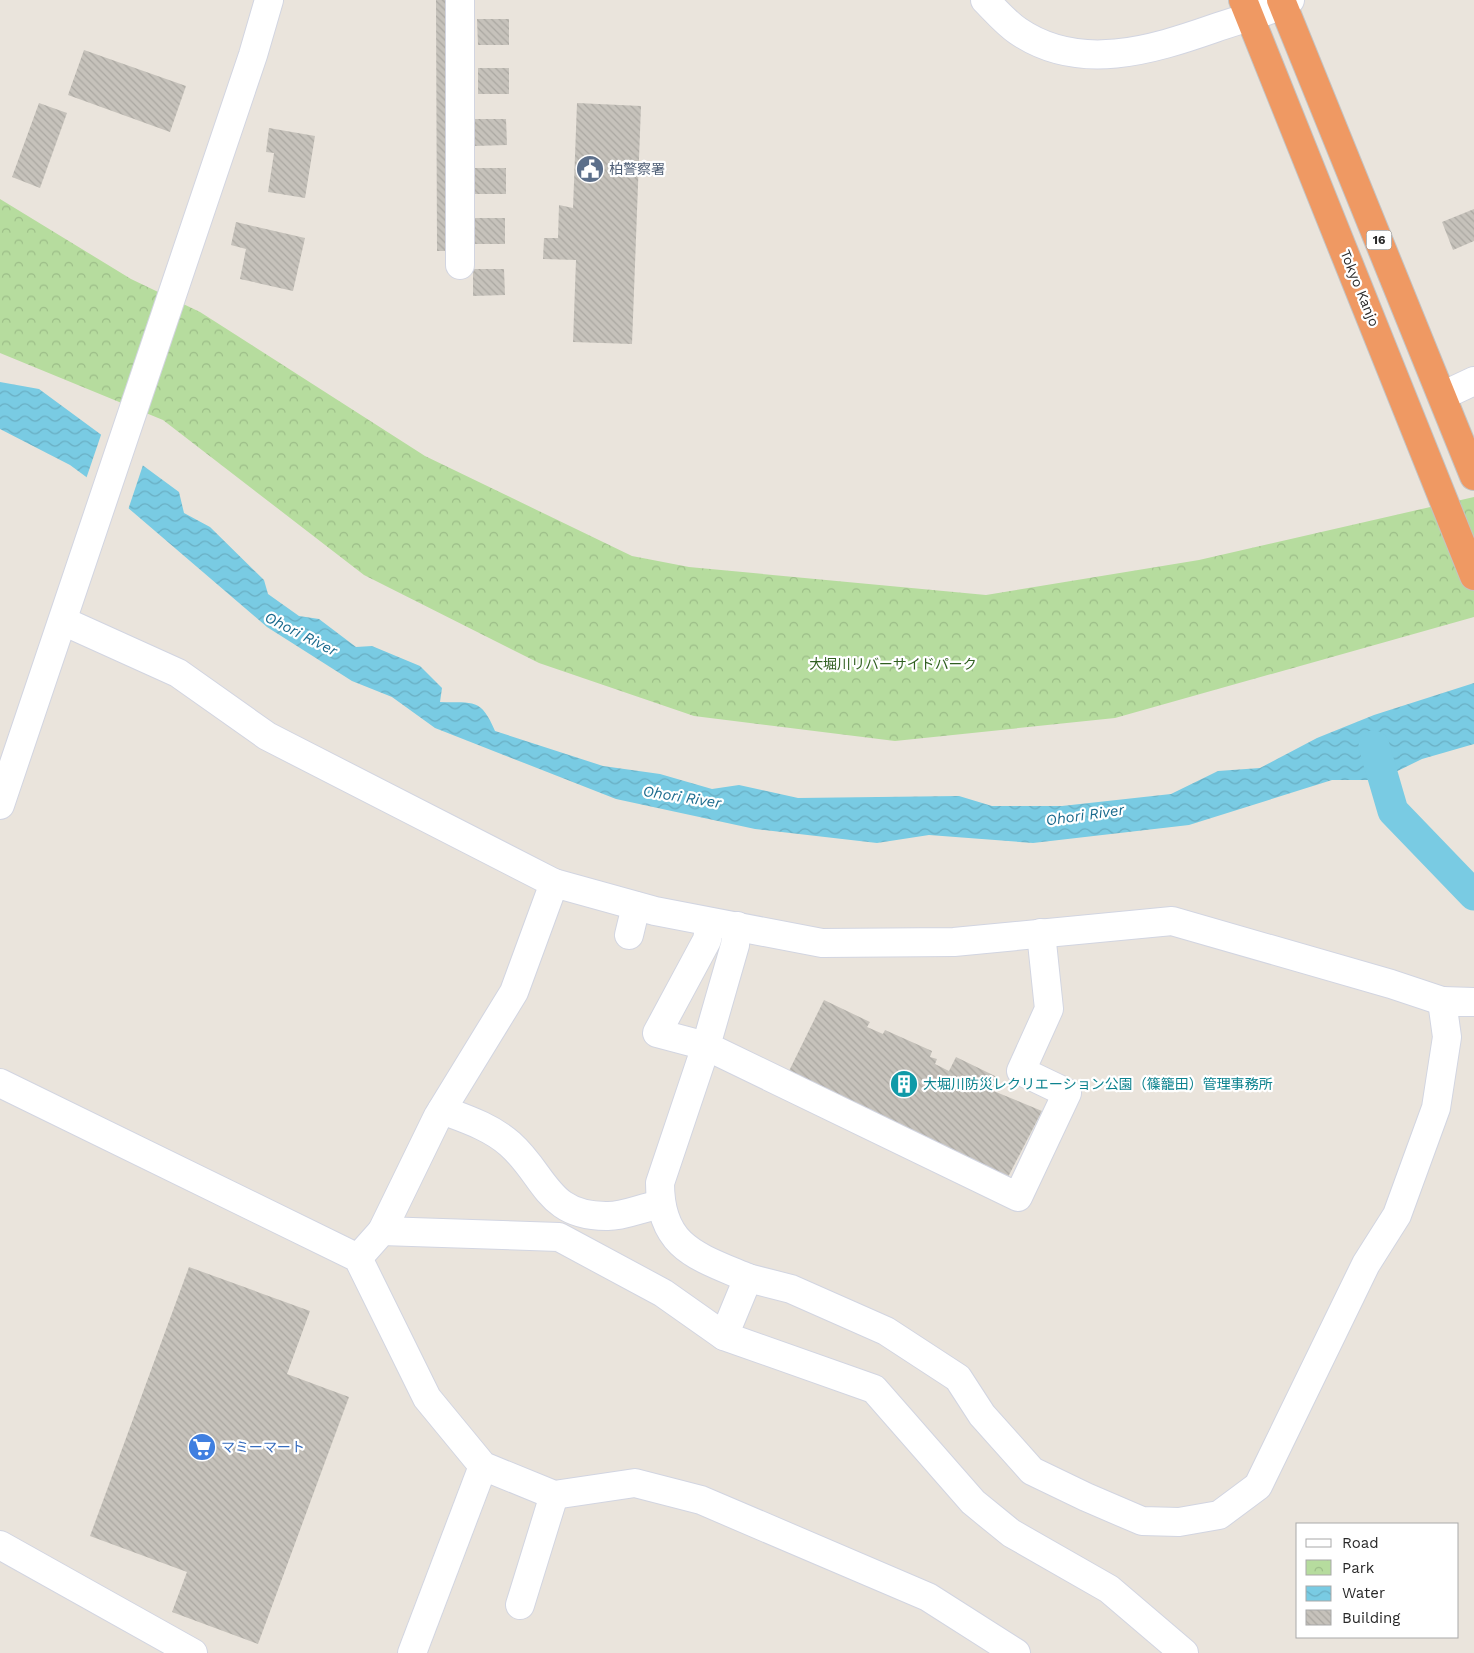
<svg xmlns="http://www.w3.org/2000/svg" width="1474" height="1653" font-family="'Work Sans','Noto Sans JP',sans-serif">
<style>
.park{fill:url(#park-crowns)}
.water{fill:url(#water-waves)}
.pier{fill:#eae4dc}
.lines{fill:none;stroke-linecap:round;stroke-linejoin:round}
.canal{stroke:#79cbe3;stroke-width:31}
.building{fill:url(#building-back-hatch)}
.minor-casing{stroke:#d2d5e1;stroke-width:30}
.highway-casing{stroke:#c3c3c3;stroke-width:30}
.minor{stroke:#fff;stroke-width:28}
.highway{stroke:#ef9963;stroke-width:28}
.labels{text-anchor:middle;stroke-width:4.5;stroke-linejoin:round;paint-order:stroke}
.shield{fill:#fff;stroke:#696969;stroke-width:1}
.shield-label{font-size:12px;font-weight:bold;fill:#292929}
.service-label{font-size:14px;fill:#4e5e75;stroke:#fff;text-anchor:start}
.street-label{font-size:14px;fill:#292929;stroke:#fff}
.park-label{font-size:14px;fill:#305f20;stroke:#fff}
.culture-label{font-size:14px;fill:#0d838f;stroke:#fff;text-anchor:start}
.shop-label{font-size:14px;fill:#366cbe;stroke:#fff;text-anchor:start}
.water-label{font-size:15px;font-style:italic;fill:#1a6a8d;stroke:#fff}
</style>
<defs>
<pattern id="park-crowns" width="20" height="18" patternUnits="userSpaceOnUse" patternTransform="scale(1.25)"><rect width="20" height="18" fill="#b6dc9e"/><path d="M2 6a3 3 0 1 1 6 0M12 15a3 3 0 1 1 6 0" fill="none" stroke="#9cbd88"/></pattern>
<pattern id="water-waves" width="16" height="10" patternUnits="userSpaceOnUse" patternTransform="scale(1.25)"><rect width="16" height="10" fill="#79cbe3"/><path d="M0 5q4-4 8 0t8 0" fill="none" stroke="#69aec3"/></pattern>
<pattern id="building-back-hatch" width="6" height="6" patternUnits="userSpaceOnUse" patternTransform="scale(1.25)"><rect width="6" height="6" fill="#c6c2bb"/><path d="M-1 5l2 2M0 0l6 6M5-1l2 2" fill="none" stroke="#aaa7a1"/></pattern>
</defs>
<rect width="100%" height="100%" fill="#eae4dc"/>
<!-- park -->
<polygon class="park" points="0,199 131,279 200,312 425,456 632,556 689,567 986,595 1199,560 1474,497 1474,617 1115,718 895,741 694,716 539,663 364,575 163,420 0,353"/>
<!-- water -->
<path class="water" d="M0,382L39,389L179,492L184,513L210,527L264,580L268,594L299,616L319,619L356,647L372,646L420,666L442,688L440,702C474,703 481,698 495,731L603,766L660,774L712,789L739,785L798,798L959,796L992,806H1062L1171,794L1218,771L1260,768L1317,738L1374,715L1474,683V744L1422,759L1379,780H1332L1189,825L1033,843L929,835L877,843L755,829L616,799L435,728L392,697L352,681L267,627L127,507L70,465L0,429Z"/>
<!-- pier -->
<polygon class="pier" points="102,432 144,462 128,510 86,479"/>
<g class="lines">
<!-- canal -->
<polyline class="canal" points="1374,746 1393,811 1474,895"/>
</g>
<!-- building -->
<g class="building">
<polygon points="436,0 447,0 449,251 437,251"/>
<polygon points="477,19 509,19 509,45 478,45"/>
<polygon points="84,50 186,86 170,132 68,95"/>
<rect x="478" y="68" width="31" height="26"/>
<polygon points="39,103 67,113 40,188 12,177"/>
<polygon points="577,103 641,106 632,344 573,342 576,260 543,259 544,238 558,238 559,205 573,208"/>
<polygon points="475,119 506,119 507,145 475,146"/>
<polygon points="269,128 315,136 305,198 268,192 274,153 266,152"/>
<polygon points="474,168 506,168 506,194 475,194"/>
<polygon points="1474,209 1474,241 1453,250 1442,222"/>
<rect x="474" y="218" width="31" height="26"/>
<polygon points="236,222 305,238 293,291 240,279 246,249 231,245"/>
<polygon points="473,269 504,269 505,295 473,296"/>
<polygon points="824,1000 870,1022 867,1027 883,1034 885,1030 932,1051 930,1057 937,1059 935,1064 949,1071 956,1057 997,1077 991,1090 1042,1111 1008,1177 789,1071"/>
<polygon points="189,1267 310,1311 287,1374 349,1397 258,1644 172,1612 187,1572 90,1536"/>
</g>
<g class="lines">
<defs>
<g id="minor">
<polyline points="460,0 460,265"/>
<path d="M985,0C995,10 1006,23 1018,31C1079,73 1152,50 1215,28C1240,19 1268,13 1290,0"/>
<polyline points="1442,396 1474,381"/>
<polyline points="63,621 178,673 267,736 554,883 514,992 438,1116 382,1231"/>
<polyline points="0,805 253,55 269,0"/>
<polyline points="554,883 655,911 822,943 954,942 1172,921 1391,984 1442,1001"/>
<path d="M710,922L707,940L657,1033L706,1046L660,1183C660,1247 696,1256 748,1278L724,1336"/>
<polyline points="737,926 735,945 706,1046 1018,1197 1067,1093 1021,1071 1049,1009 1041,933"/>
<polyline points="629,935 636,906"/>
<polyline points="0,1083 358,1258 427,1398 483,1466 554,1495 635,1483 701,1500 928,1597 1016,1653"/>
<path d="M442,1110C466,1119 491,1127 510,1144C546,1176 547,1217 608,1216C626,1216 642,1207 660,1205"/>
<polyline points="358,1258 382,1231 559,1237 663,1293 724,1336 874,1389 973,1502 1011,1533 1109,1589 1184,1653"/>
<polyline points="748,1278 791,1289 886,1331 958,1378 982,1415 1032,1471 1086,1497 1142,1521 1179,1522 1219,1515 1258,1486 1366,1264 1397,1215 1436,1108 1447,1037 1442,1001 1474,1002"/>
<polyline points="0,1545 193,1653"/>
<polyline points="520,1605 554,1495"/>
<polyline points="412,1653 483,1466"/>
</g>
<g id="highway">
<polyline points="1243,0 1474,576"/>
<polyline points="1281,0 1474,476"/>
</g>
</defs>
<!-- minor casing -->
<use href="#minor" class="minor-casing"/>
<!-- highway casing -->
<use href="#highway" class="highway-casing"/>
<!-- minor -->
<use href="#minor" class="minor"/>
<!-- highway -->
<use href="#highway" class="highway"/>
</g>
<!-- icons -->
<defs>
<symbol id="civic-disc" viewBox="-11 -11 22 22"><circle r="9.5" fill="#5c6f8a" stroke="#fff"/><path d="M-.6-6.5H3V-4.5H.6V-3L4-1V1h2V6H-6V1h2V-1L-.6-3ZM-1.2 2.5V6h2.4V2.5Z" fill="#fff"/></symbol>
<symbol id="building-disc" viewBox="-11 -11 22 22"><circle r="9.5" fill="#0f9aa8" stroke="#fff"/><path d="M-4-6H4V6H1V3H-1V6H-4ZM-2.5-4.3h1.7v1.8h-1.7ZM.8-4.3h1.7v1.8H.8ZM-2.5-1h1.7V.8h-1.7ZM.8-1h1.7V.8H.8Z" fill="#fff"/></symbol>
<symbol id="supermarket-disc" viewBox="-11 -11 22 22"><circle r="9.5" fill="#3f7fe0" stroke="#fff"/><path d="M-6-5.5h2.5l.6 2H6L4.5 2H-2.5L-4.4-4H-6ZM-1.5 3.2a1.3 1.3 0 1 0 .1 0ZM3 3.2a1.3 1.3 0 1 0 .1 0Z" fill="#fff"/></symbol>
</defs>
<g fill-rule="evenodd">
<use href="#civic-disc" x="574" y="153" width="32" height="32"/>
<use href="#building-disc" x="888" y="1068" width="32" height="32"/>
<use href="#supermarket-disc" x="186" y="1431" width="32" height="32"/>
</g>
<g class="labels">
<!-- shield labels -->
<rect class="shield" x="1366.5" y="230.5" width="25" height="19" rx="4"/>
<g class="shield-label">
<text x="1379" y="244">16</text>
</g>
<!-- service labels -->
<g class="service-label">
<text x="609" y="174">柏警察署</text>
</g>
<!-- street labels -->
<g class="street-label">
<text transform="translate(1360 288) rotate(68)" y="5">Tokyo Kanjo</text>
</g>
<!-- park labels -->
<g class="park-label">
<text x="893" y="669">大堀川リバーサイドパーク</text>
</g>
<!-- culture labels -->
<g class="culture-label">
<text x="923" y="1089">大堀川防災レクリエーション公園（篠籠田）管理事務所</text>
</g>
<!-- shop labels -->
<g class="shop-label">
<text x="221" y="1452">マミーマート</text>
</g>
<!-- water labels -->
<g class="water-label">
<text transform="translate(301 634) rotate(27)" y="5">Ohori River</text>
<text transform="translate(682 797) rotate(9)" y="5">Ohori River</text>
<text transform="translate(1085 815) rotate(-8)" y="5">Ohori River</text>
</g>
</g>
<!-- legend -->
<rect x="1296" y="1523" width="162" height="115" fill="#ffffff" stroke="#a9a9a9"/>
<rect x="1306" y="1539" width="25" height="8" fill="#ffffff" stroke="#a9a9a9"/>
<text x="1342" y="1548" font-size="15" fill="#292929">Road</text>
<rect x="1306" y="1560" width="25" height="15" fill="url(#park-crowns)" stroke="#a9a9a9"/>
<text x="1342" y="1573" font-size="15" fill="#292929">Park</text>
<rect x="1306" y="1586" width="25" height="15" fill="url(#water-waves)" stroke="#a9a9a9"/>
<text x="1342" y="1598" font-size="15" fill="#292929">Water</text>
<rect x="1306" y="1610" width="25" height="15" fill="url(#building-back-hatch)" stroke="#a9a9a9"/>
<text x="1342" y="1623" font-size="15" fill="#292929">Building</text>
</svg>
